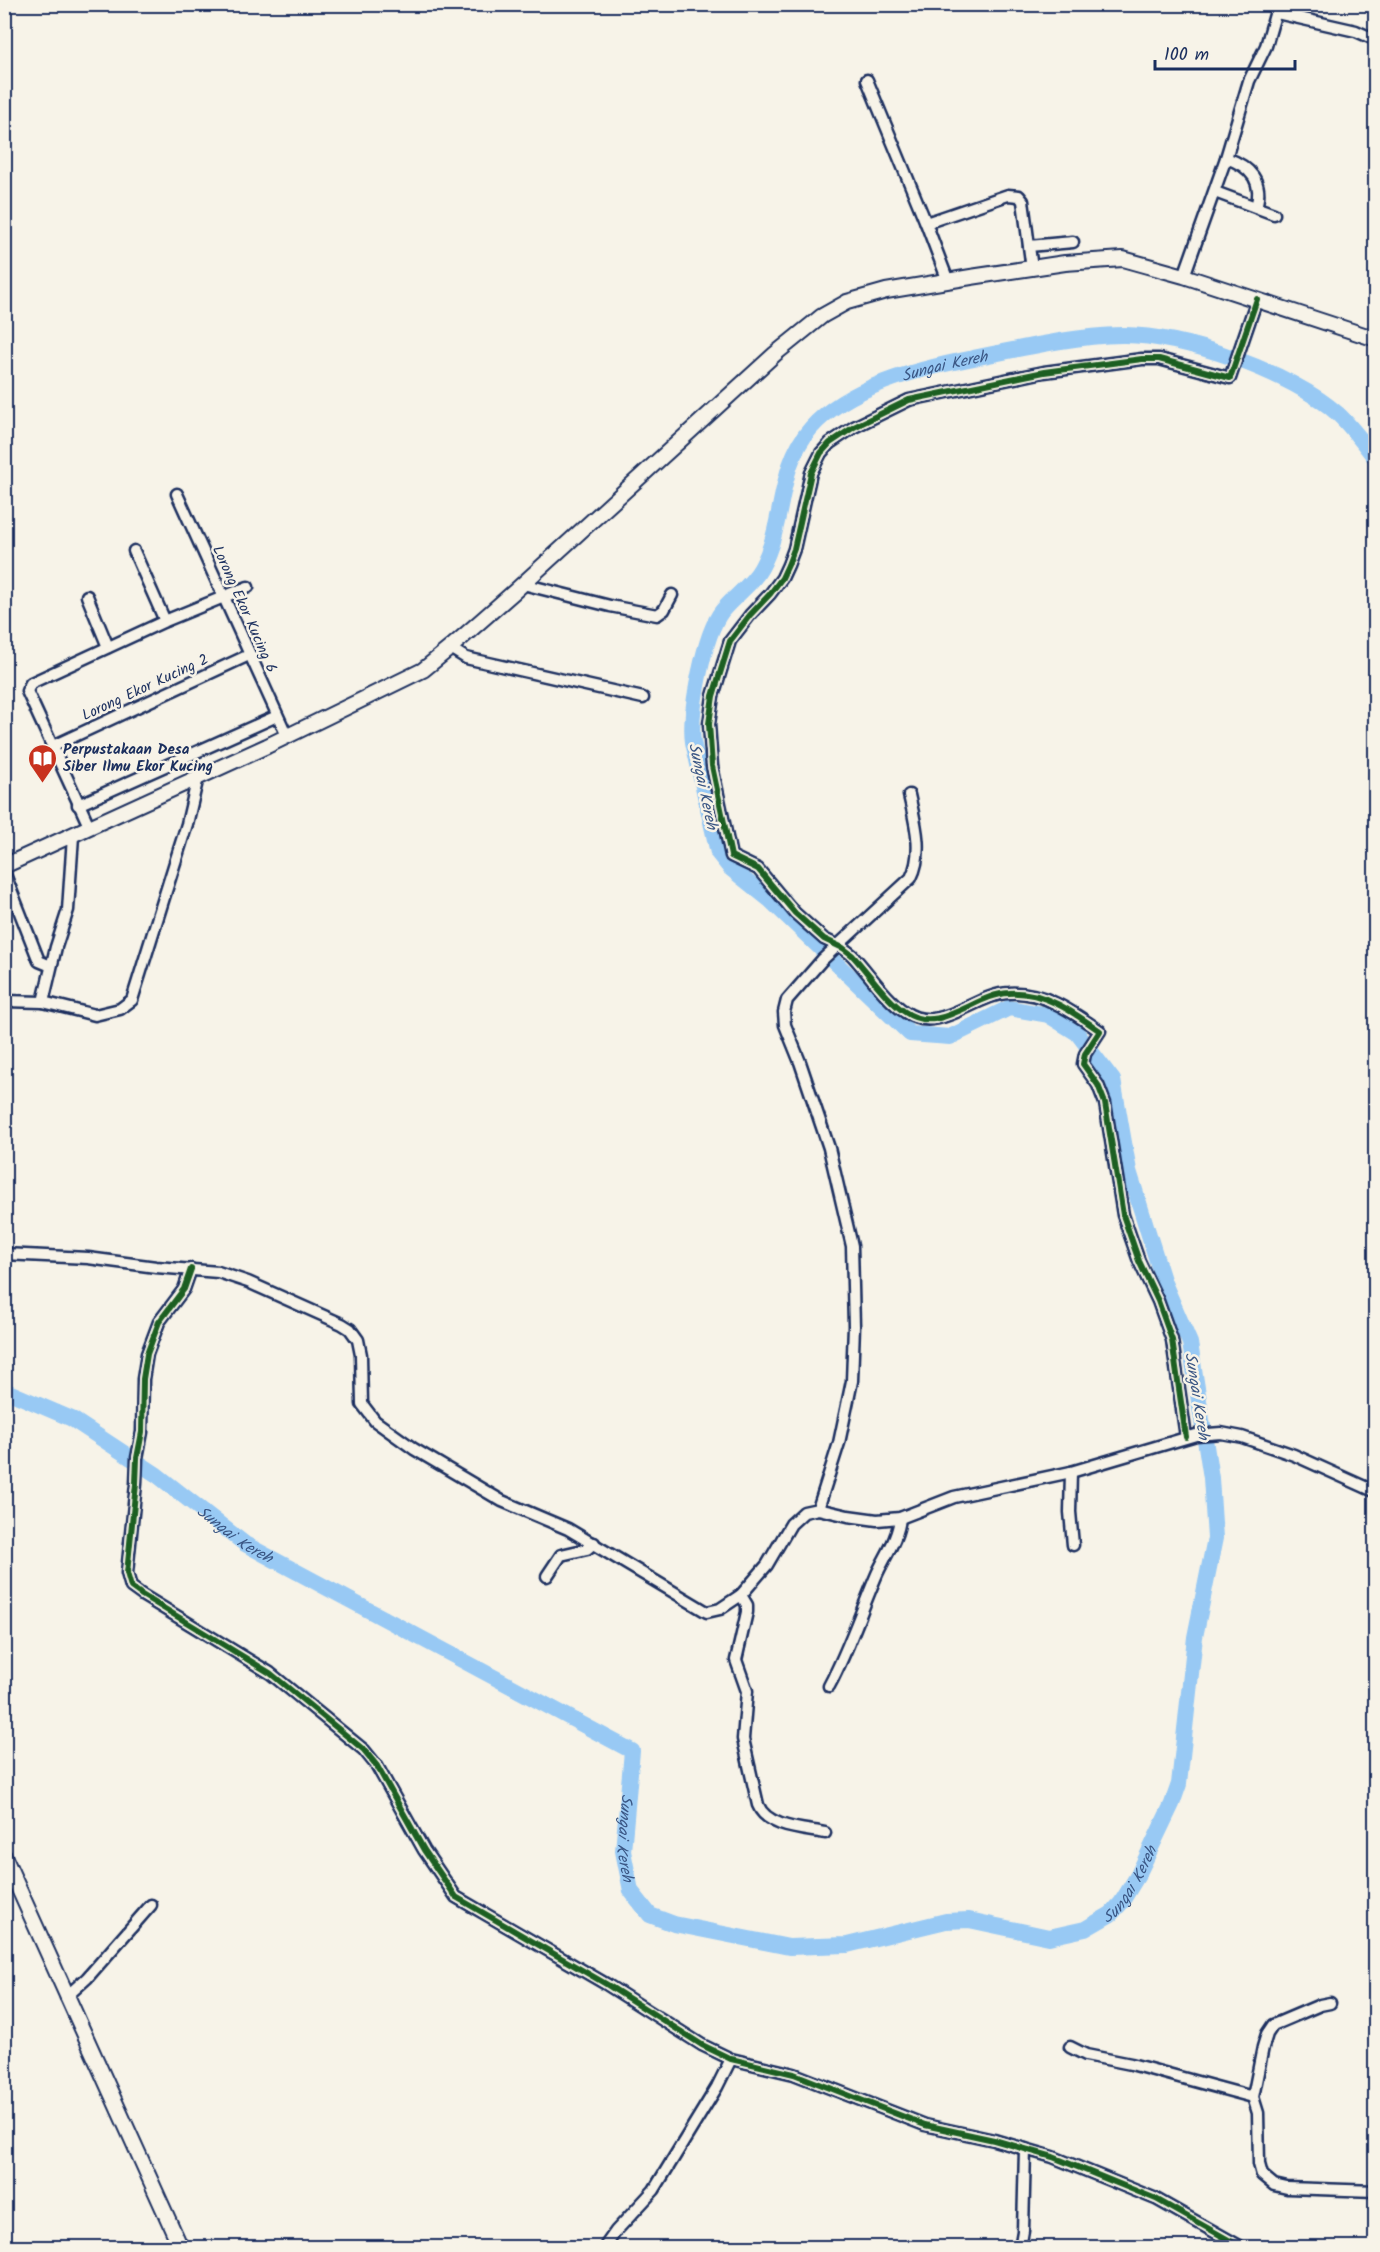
<svg xmlns="http://www.w3.org/2000/svg" width="1380" height="2252" font-family="Kalam,sans-serif">
<style>
.lines{fill:none;stroke-linecap:round;stroke-linejoin:round}
.river{stroke:#98c9f4;stroke-width:16}
.minor-casing{stroke:#1b2f5e;stroke-width:15}
.tertiary-casing{stroke:#1b2f5e;stroke-width:18}
.minor{stroke:#f7f3e8;stroke-width:10}
.tertiary{stroke:#f7f3e8;stroke-width:14}
.cycleway-casing{stroke:#f7f3e8;stroke-width:10}
.cycleway{stroke:#1b5e20;stroke-width:6}
.labels{text-anchor:middle;stroke-width:5;stroke-linejoin:round;paint-order:stroke}
.street-label{font-size:15px;fill:#1b2f5e;stroke:#f7f3e8}
.poi-label{font-size:15px;font-weight:bold;fill:#1b2f5e;stroke:#f7f3e8;text-anchor:start}
.water-label{font-size:16px;font-style:italic;fill:#3a5684;stroke:#f7f3e8}
</style>
<rect width="100%" height="100%" fill="#f7f3e8"/>
<filter id="ink" filterUnits="userSpaceOnUse"><feTurbulence type="fractalNoise" baseFrequency=".0167" numOctaves="2"/><feDisplacementMap in="SourceGraphic" scale="12" xChannelSelector="R" yChannelSelector="G"/><feConvolveMatrix kernelMatrix="1 2 1 2 8 2 1 2 1" color-interpolation-filters="sRGB"/></filter>
<g filter="url(#ink)">
<g class="lines">
<!-- river -->
<path class="river" id="s1" d="M4,1390L72,1419L157,1475L245,1544L632,1751L623,1851L631,1891L650,1915L674,1924L789,1947L847,1945L946,1921L969,1920L1049,1937L1085,1929L1111,1914L1121,1903L1138,1875L1172,1804L1179,1784L1195,1637L1215,1538L1211,1478L1190,1343L1164,1283L1129,1171L1113,1080L1077,1033L1048,1015L1009,1008L950,1037L910,1034L770,900L730,868L718,853L693,742C689,713 704,634 722,611C734,596 752,585 761,568C786,523 776,467 811,428C847,387 918,369 969,359C1019,349 1071,336 1122,335C1182,334 1293,373 1338,414C1352,427 1364,444 1376,459"/>
<defs>
<g id="minor">
<polyline points="1277,13 1356,31 1376,40"/>
<polyline points="867,80 926,223 948,281"/>
<path d="M1226,158C1250,166 1264,182 1256,207"/>
<polyline points="1215,192 1274,214"/>
<polyline points="926,223 1008,195 1019,196 1023,201 1032,269"/>
<polyline points="1029,246 1073,242"/>
<polyline points="1184,276 1226,158 1249,81 1266,46 1278,4"/>
<polyline points="177,494 287,736"/>
<polyline points="134,551 165,621"/>
<polyline points="523,584 610,606 657,615 664,610 672,595"/>
<polyline points="87,596 108,647"/>
<polyline points="450,648 466,658 643,698"/>
<polyline points="53,746 249,655"/>
<polyline points="78,805 277,716"/>
<polyline points="90,828 27,691 31,683 165,621 248,587"/>
<polyline points="4,872 39,961 51,966"/>
<polyline points="4,1001 43,1002 95,1015 120,1009 132,1000 187,824 198,777"/>
<polyline points="43,1002 56,947 68,910 73,836"/>
<polyline points="4,1254 88,1258 156,1267 218,1272 248,1282 342,1324 350,1329 358,1340 361,1355 362,1404 375,1421 414,1449 502,1501 568,1529 707,1612 720,1609 741,1595 767,1565 791,1524 804,1512 818,1509 848,1516 877,1520 900,1518 954,1497 1071,1472 1196,1435 1221,1433 1242,1437 1294,1455 1376,1492"/>
<polyline points="191,1269 184,1289 159,1322 147,1354 143,1379 142,1432 137,1458 136,1484 127,1573 131,1587 142,1595 270,1673 364,1750 377,1766 424,1850 456,1897 606,1984 702,2045 731,2059 794,2074 925,2125 994,2140 1053,2157 1156,2199 1243,2248"/>
<path d="M1186,1437L1172,1340L1158,1301L1139,1261L1123,1215L1105,1103L1098,1085L1083,1064L1085,1054L1100,1031C1073,1012 1044,991 1009,993C975,994 939,1036 905,1012C886,1000 868,972 852,955L843,948L824,939L795,913L758,869L731,856L712,766L709,724L713,696L730,641L750,615L770,594L782,578L788,565L794,549L811,473L821,453L830,443L854,427L909,400L1044,372L1142,359H1159L1230,378L1257,299"/>
<polyline points="1071,1472 1070,1512 1073,1545"/>
<path d="M818,1509L839,1443L852,1381L854,1326L852,1246L829,1148L800,1062L785,1025L784,1012L787,1000L822,960L911,878C924,852 915,822 909,795"/>
<polyline points="547,1576 561,1555 587,1549 594,1543"/>
<path d="M741,1595L747,1605V1612L736,1660L747,1691L743,1739L758,1805C767,1828 805,1829 825,1833"/>
<path d="M829,1686C848,1651 861,1611 877,1574C885,1556 898,1539 900,1518"/>
<polyline points="66,1997 87,1978 151,1905"/>
<polyline points="1070,2047 1086,2055 1131,2064 1253,2097 1258,2113 1259,2164 1262,2175 1274,2185 1287,2188 1376,2191"/>
<polyline points="1253,2097 1263,2047 1267,2034 1273,2025 1320,2005 1330,2003"/>
<polyline points="604,2248 616,2231 654,2190 717,2087 731,2059"/>
<polyline points="1020,2248 1023,2231 1025,2149"/>
</g>
<g id="tertiary">
<polyline points="4,866 267,746 423,670 450,648 515,591 775,354 822,316 847,302 886,291 971,277 1065,263 1123,259 1184,276 1376,339"/>
<polyline points="4,1856 181,2248"/>
</g>
</defs>
<!-- minor casing -->
<use href="#minor" class="minor-casing"/>
<!-- tertiary casing -->
<use href="#tertiary" class="tertiary-casing"/>
<!-- minor -->
<use href="#minor" class="minor"/>
<!-- tertiary -->
<use href="#tertiary" class="tertiary"/>
<defs>
<g id="cycleway">
<polyline points="191,1269 184,1289 159,1322 147,1354 143,1379 142,1432 137,1458 136,1484 127,1573 131,1587 142,1595 270,1673 364,1750 377,1766 424,1850 456,1897 606,1984 702,2045 731,2059 794,2074 925,2125 994,2140 1053,2157 1156,2199 1243,2248"/>
<path d="M1186,1437L1172,1340L1158,1301L1139,1261L1123,1215L1105,1103L1098,1085L1083,1064L1085,1054L1100,1031C1073,1012 1044,991 1009,993C975,994 939,1036 905,1012C886,1000 868,972 852,955L843,948L824,939L795,913L758,869L731,856L712,766L709,724L713,696L730,641L750,615L770,594L782,578L788,565L794,549L811,473L821,453L830,443L854,427L909,400L1044,372L1142,359H1159L1230,378L1257,299"/>
</g>
</defs>
<!-- cycleway casing -->
<use href="#cycleway" class="cycleway-casing"/>
<!-- cycleway -->
<use href="#cycleway" class="cycleway"/>
</g>
</g>
<!-- icons -->
<defs>
<symbol id="library-pin" viewBox="-11 -11 22 30"><path d="M0 17L-7.5 6A9.5 9.5 0 1 1 7.5 6Z" fill="#c8321e" stroke="#f7f3e8"/><path d="M-6-4Q-3-5.5-.7-3.5V5Q-3 3-6 4ZM6-4Q3-5.5 .7-3.5V5Q3 3 6 4Z" fill="#fff"/></symbol>
</defs>
<g fill-rule="evenodd">
<use href="#library-pin" x="26" y="742" width="33" height="45"/>
</g>
<g class="labels">
<!-- street labels -->
<g class="street-label">
<text transform="translate(245 609) rotate(66)" y="5">Lorong Ekor Kucing 6</text>
<text transform="translate(145 687) rotate(-25)" y="5">Lorong Ekor Kucing 2</text>
</g>
<!-- poi labels -->
<g class="poi-label">
<text x="63" y="754">Perpustakaan Desa<tspan x="63" dy="17">Siber Ilmu Ekor Kucing</tspan></text>
</g>
<!-- water labels -->
<g class="water-label">
<text dy="6" stroke="none"><textPath href="#s1" startOffset="3352">Sungai Kereh</textPath></text>
<text transform="translate(704 786) rotate(78)" y="6">Sungai Kereh</text>
<text transform="translate(1198 1396) rotate(81)" y="6">Sungai Kereh</text>
<text dy="6" stroke="none"><textPath href="#s1" startOffset="274">Sungai Kereh</textPath></text>
<text dy="6" stroke="none"><textPath href="#s1" startOffset="814">Sungai Kereh</textPath></text>
<text dy="6" stroke="none"><textPath href="#s1" startOffset="1408">Sungai Kereh</textPath></text>
</g>
</g>
<!-- margin -->
<rect width="1380" height="2252" fill="none" stroke="#f7f3e8" stroke-width="24"/>
<rect x="12" y="12" width="1356" height="2228" fill="none" stroke="#1b2f5e" stroke-width="2" filter="url(#ink)"/>
<!-- scale -->
<path d="M1155 60v9h140v-9" fill="none" stroke="#1b2f5e" stroke-width="3"/>
<text x="1164" y="60" font-size="18" fill="#1b2f5e" stroke="#f7f3e8" stroke-width="4.5" paint-order="stroke">100 m</text>
</svg>
